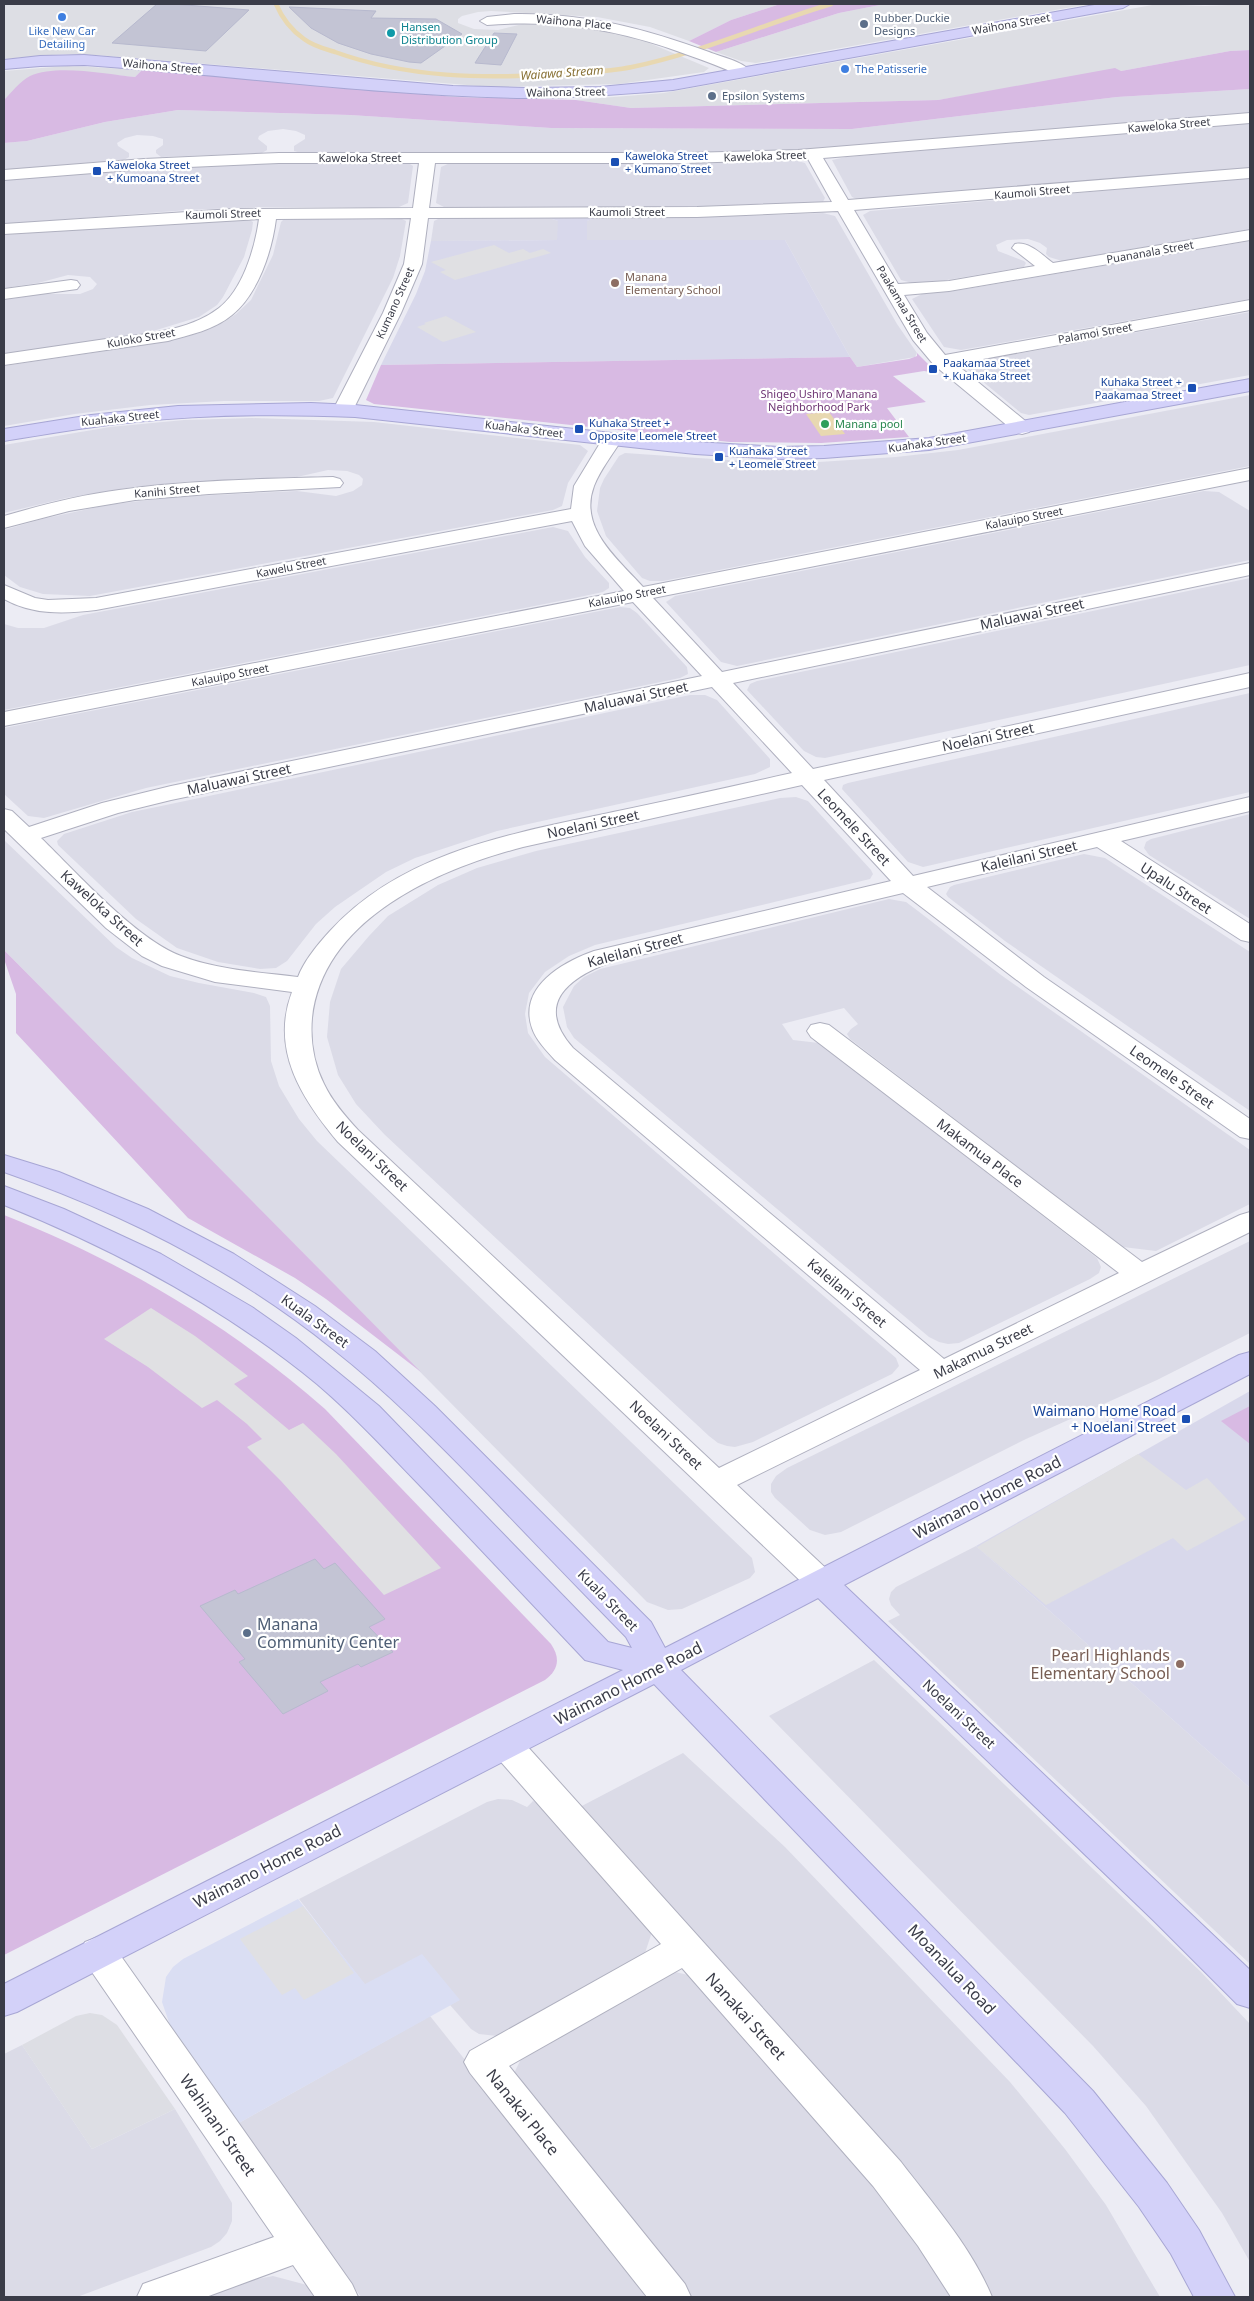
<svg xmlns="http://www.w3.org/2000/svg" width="1254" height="2301" font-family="'Noto Sans',sans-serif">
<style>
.residential{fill:#dbdbe7}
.commercial{fill:#dadef3}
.industrial{fill:#dddee4}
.education{fill:#d8d8eb}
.green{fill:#d8bae3}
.parking{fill:#e0e0e3}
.water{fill:#e8d8b1}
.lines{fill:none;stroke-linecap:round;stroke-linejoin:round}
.stream{stroke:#e8d8b1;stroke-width:4.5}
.building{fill:#c3c4d4;stroke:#b7b9ce}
.street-casing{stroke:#afb0bf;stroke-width:2}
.secondary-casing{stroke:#a7a6d4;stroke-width:2}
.street{fill:#fff;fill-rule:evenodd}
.secondary{fill:#d3d1f9;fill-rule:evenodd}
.shop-dot{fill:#3f7fe0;stroke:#fff;stroke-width:2}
.service-dot{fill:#5c6f8a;stroke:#fff;stroke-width:2}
.culture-dot{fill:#0f9aa8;stroke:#fff;stroke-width:2}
.transit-dot{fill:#1a4fb4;stroke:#fff;stroke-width:2}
.education-dot{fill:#8d6e63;stroke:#fff;stroke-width:2}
.leisure-dot{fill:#2e9e5b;stroke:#fff;stroke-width:2}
.labels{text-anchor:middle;stroke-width:4.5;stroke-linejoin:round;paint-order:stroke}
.far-service-label{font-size:11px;fill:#4e5e75;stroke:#fff;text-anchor:start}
.far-street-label{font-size:11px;fill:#3a3c48;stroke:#fff}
.far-culture-label{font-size:11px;fill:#0d838f;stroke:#fff;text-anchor:start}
.far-shop-label{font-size:11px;fill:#366cbe;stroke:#fff}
.far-transit-label{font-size:11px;fill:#164399;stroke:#fff;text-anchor:start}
.far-education-label{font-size:11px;fill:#785e54;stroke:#fff;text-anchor:start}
.far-park-label{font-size:11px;fill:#6d3473;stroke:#fff}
.far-leisure-label{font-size:11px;fill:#27864d;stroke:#fff;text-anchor:start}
.far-water-label{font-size:12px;font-style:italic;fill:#897237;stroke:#fff}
.street-label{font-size:14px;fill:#3a3c48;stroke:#fff}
.transit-label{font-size:14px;fill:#164399;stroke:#fff;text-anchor:end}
.near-street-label{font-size:16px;fill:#3a3c48;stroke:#fff}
.near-service-label{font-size:16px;fill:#4e5e75;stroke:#fff;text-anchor:start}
.near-education-label{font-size:16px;fill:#785e54;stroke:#fff;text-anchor:end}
</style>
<rect width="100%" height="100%" fill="#ececf4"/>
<!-- residential -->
<g class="residential">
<polygon points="1250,89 1250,114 820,149 700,153 301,153 294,151 294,146 305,139 305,135 296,131 283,129 268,131 259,136 258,139 267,146 267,150 262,153 161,157 156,153 156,150 163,145 163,139 153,136 137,135 125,138 117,143 118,146 129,153 129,157 124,160 4,170 4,143 27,141 105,122 178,110 350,115 551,128 852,129 1117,97"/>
<polygon points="1250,123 1250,168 859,200 852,197 832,160 846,157"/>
<polygon points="794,160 805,163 825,198 823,202 680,207 444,207 436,203 441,167 450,163 695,163"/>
<polygon points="262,163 410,164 413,166 408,203 399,207 258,207 188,210 4,224 4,179 139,169"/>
<polygon points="1250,178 1250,229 1062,261 1049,257 1046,254 1047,248 1040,243 1028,239 1007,240 996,245 998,251 1024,261 1026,263 1024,267 935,282 912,283 901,280 863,215 870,211"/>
<polygon points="823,213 835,216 897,324 917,353 915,357 857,367 850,357 785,240 587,240 587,221 597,217 740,216"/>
<polygon points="398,217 406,221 400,256 393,278 333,398 319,401 224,401 150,405 75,414 4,426 4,366 165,342 199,333 224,322 236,314 251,300 273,255 281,222 285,218"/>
<polygon points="547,217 558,221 558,240 431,241 434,221 440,218"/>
<polygon points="248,219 253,222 252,230 244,257 223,297 217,305 199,317 150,332 4,354 4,300 43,294 80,294 93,289 97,284 90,277 68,275 38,283 4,288 4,235 127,225"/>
<polygon points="1250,241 1250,299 961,350 944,347 912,299 922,294 954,291"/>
<polygon points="1250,312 1250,375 1029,415 1021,413 965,367 972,362"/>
<polygon points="1250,395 1250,466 663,581 650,581 642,578 606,536 597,511 600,488 604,479 619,456 625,453 757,462 819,462 896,457 958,450"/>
<polygon points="252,418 374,422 580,445 588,451 568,483 562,506 553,510 90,596 43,594 20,587 4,575 4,530 42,519 107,505 174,497 297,491 336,496 353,491 362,485 363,479 359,475 347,471 328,470 297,477 183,482 133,487 66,498 4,513 4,445 110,427 184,420"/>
<polygon points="1204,491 1219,492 1250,511 1250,560 737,666 721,662 666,602 675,596"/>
<polygon points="553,527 568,531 585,557 609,583 609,588 603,592 570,599 4,710 4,624 18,628 44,628 83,615"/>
<polygon points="1250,578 1250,665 825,758 816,757 804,751 747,690 750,684 757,681"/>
<polygon points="620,607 630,608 637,613 687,667 688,674 680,678 146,788 44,818 28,816 4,794 4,728"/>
<polygon points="1250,693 1250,792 923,867 908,862 842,789 843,785 848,783"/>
<polygon points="690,695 705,695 717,700 770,759 770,767 755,774 497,831 415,858 386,872 335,907 316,924 287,961 276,968 260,969 218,962 177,948 136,919 58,845 57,841 64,834 132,812 166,805"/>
<polygon points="796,797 808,801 871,870 873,874 870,879 595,945 569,956 545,972 529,993 525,1014 528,1033 545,1057 896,1358 899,1366 892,1374 753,1442 735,1447 727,1446 718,1443 709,1436 385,1135 356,1104 338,1075 327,1037 330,1002 341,969 369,936 388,916 438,885 477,868 536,851 780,798"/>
<polygon points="1250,814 1250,919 1149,855 1144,848 1146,842 1151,839"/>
<polygon points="4,840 116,947 132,958 170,976 199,983 254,993 266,997 270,1006 271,1061 279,1086 299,1119 317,1141 752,1558 755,1572 750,1578 682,1609 668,1610 647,1602 4,950"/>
<polygon points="1084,854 1105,858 1250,952 1250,1111 1005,941 948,897 946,894 950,887 954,885"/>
<polygon points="889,899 906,902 918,911 1001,975 1250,1150 1250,1204 1156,1251 1123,1247 850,1039 847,1034 851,1029 858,1024 844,1008 782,1024 793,1040 819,1043 1097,1258 1101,1267 1099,1273 1090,1279 959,1343 948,1344 939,1342 929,1337 574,1038 567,1027 563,1007 574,986 584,977 600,969"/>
<polygon points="1250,1241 1250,1333 1157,1380 1026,1439 841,1532 825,1535 810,1530 775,1498 771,1492 771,1484 776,1476 787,1468"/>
<polygon points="976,1546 1250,1788 1250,1964 888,1621 900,1615 891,1605 889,1599 891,1592 896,1587"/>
<polygon points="874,1660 1201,1972 1250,2024 1250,2262 1222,2213 1146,2106 1093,2046 769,1716"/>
<polygon points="683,1753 785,1847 1010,2082 1065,2149 1106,2205 1160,2297 987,2297 975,2274 578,1808"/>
<polygon points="498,1799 512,1800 527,1807 533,1801 542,1806 649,1924 651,1935 644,1956 497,2036 479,2034 471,2029 450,2005 459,2000 365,1985 299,1899 487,1802"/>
<polygon points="675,1972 693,1976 845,2144 940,2269 956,2297 686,2297 528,2102 517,2086 515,2071 522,2057 666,1974"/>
<polygon points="430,2016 654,2297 361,2297 237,2124"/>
<polygon points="22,2045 92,2149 175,2109 232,2203 232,2221 227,2233 220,2241 211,2247 77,2297 4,2297 4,2054"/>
<polygon points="273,2276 307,2285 322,2297 203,2297 253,2280"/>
</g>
<!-- commercial -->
<polygon class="commercial" points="298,1899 365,1984 422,1954 460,2000 237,2124 173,2034 162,2002 166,1977 173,1967 183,1959"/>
<!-- industrial -->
<g class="industrial">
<polygon points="4,4 780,4 731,20 689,41 650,27 597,17 491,11 478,12 462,16 458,19 458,23 474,29 498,30 523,24 536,24 608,30 642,40 709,68 704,72 619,84 492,87 96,55 63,54 4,59"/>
<polygon points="885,4 1089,4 756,63 741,61 716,52 839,13"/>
<polygon points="1158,4 1205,6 1250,4 1250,50 1230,51 1121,71 938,100 631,108 576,100 664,93"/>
<polygon points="67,66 90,67 142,70 135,77 70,71 47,72 29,77 4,100 4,71"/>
<polygon points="90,2013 102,2015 117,2025 175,2109 92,2149 22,2045 76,2016"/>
</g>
<!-- education -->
<g class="education">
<polygon points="547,217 597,217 587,221 587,240 785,240 850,357 381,365 416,294 425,271 431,241 557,240 558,221"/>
<polygon points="1250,1391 1250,1788 976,1546"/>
</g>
<!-- green -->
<g class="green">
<polygon points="780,4 885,4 839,13 716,52 689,41 731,20"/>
<path d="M1250,50V89L1117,97L852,129L551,128L350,115L178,110L105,122L27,141L4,143V100C11,93 20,81 30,76C57,64 106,74 135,77L142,70L456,97L576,100L631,108L938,100L1115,68L1121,71L1230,51Z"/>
<polygon points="917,353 937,373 924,371 893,376 926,402 887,408 909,437 821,443 730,442 374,404 366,400 381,365 850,357 857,367 909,359 917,356"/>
<polygon points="4,950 421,1372 326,1299 295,1278 188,1218 16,1033 16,994 4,959"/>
<path d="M4,1215C124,1263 228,1324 325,1409L551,1644C561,1659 558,1670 545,1680L4,1955Z"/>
<polygon points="1250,1406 1250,1444 1221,1421"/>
</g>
<!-- parking -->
<g class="parking">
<polygon points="494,245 509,253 523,249 530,253 543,249 551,253 455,280 440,272 446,270 431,262"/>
<polygon points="446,316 476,332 443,342 417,327 426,324 424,323"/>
<polygon points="151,1308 195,1336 248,1376 234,1384 289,1430 303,1423 336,1454 441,1568 384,1595 281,1481 247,1447 262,1439 247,1424 217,1400 202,1408 148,1367 104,1339"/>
<polygon points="1138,1454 1186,1490 1207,1478 1246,1519 1187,1551 1173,1538 1046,1605 977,1547"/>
<polygon points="303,1906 354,1973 304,2000 295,1988 282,1995 240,1939"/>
</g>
<!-- water -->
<polygon class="water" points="829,412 845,434 821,436 806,414"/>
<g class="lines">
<!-- stream -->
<path class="stream" d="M276,4C282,18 291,30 304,39C313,46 325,49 335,52C407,78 485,79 560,74C584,72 608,72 632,67C700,53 764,24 831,4"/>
</g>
<!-- building -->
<g class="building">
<polygon points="157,4 173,4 249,10 206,51 112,43"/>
<polygon points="289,7 376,11 371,18 436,19 462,34 421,63 409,62 371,54 338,43 311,28"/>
<polygon points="494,33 517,34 501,65 475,63"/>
<polygon points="315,1559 324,1569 335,1563 385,1619 369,1627 393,1652 361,1667 358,1664 320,1682 328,1691 283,1714 239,1662 245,1659 200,1606 235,1590 238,1594"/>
</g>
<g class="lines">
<defs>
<g id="street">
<path d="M514,14C586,13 643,28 709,52C721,57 743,61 751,72L748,75H738C722,67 705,61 688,55C622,30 558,19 487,25L480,21L487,17Z"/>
<path d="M1250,113V123L823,158L848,200L1250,168V178L854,210L898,284L949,281L1035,266L1012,248L1015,244C1029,241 1042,255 1053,263L1250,230V240L949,291L904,295L927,333L945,355L1250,300V310L956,364L1029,424L1032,428L1029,432L1022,434L1015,432L934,365L913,340L838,211L697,217L428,218L422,264L401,313L353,410L350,414L343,416L336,414L333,410L383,313L404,264L411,218L276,219C272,251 258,294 232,315C214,330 189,335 168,341L4,365V354C38,349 72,344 106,339C143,334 188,332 219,308C243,289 255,248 259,219L4,234V224L233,209L413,208L419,163H279L144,169L4,180V170L144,159L279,153H686L798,150ZM808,159L832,202L697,207L429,208L435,163H686Z"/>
<polygon points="71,280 77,281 80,285 77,289 4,299 4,289"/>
<path d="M612,433L619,435L622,439C613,454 600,470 594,486C578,528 618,559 643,587L1250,468V480L653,598L722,672L1250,563V575L733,683L813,769L1250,673V687L824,780L913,876L1250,797V811L1121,841L1250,924V942L1241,940L1097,847L927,887L1044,977L1250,1119V1139L1240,1137L1026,987L903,893L611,962C568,978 534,1004 573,1048L944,1359L1119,1273L811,1037L807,1031L811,1025L820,1023L829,1025L1142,1262L1240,1215L1250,1212V1232L737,1485L832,1574L837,1582L832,1590L821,1594L810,1590L338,1142C302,1099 270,1050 292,992L215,982L162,966L142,956L106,928L4,829V809L12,811L29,827L102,803L171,786L702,676L633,602L4,726V712L624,591L585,546L572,521L96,610C64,614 33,615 4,599V585L35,598L48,600L96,598L571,509L574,486L605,435ZM712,687L792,773C734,786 676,799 618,811C516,833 404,850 330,931C318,944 304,961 298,977C258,972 218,970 181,956C136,939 77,873 41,838L118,813L171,800ZM802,785L891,881L594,951C563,962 518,987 532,1028C536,1040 546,1050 555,1060L920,1370L719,1468L358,1130C345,1116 332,1101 324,1084C314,1064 310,1040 312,1018C323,918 439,869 523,847Z"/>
<path d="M333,477L340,479L343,483L340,487L209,494L135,500L69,511L4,528V516C42,505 80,495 119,490C190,480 262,479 333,477Z"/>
<path d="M506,1732L518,1736L901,2162C933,2204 972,2248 992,2297H951L918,2246L873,2186L682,1968L509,2066L685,2284L691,2297H647L470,2073L464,2062L470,2051L661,1944L494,1754L489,1745L494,1736Z"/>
<polygon points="98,1937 111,1942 352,2284 358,2297 315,2297 293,2265 206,2297 137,2297 143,2284 274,2237 85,1962 80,1952 85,1942"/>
</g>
<g id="secondary">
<path d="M1100,4H1130L1123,8L673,90C624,94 575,98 526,98C378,96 231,75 84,65L40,66L4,69V60L40,56L84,55L453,86L527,88L600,87L673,80Z"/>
<path d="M1250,379V391L929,450L824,458L779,459L695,454L355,417C282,414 208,414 135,422C91,426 48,434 4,441V429L91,415L178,406L311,403L355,405L695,442L779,447L824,446L929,438Z"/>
<path d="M4,1155L59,1172L148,1209L234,1254L315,1306L375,1351L435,1406L651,1622L665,1648L1239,1355L1250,1352V1374L844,1585L1250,1970V2008L1237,2004L1153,1920L818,1598L681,1670L1093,2091L1167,2183L1199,2230L1235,2297H1194L1171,2254L1139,2207L1065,2113L654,1684L17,2012L4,2016V1984L623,1670L585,1660C534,1606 483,1552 432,1498C394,1459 358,1419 317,1384C223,1307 116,1250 4,1205V1186L64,1209L161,1254L252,1307L296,1338L379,1406L608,1642L632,1648L626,1637C579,1589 533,1541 486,1492C437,1442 388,1392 333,1349C235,1270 123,1213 4,1172Z"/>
</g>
</defs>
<!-- street casing -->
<use href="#street" class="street-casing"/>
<!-- secondary casing -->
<use href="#secondary" class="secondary-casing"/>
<!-- street -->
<use href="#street" class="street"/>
<!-- secondary -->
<use href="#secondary" class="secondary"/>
</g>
<!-- markers -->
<g class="shop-dot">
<circle cx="62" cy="17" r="5"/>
<circle cx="845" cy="69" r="5"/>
</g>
<g class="service-dot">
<circle cx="864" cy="24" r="5"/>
<circle cx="712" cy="96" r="5"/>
<circle cx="247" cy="1633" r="5"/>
</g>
<circle class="culture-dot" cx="391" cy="33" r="5"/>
<g class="transit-dot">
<rect x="610" y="157" width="10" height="10" rx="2.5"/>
<rect x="92" y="166" width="10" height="10" rx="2.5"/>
<rect x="928" y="364" width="10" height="10" rx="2.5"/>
<rect x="1187" y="383" width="10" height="10" rx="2.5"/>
<rect x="574" y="424" width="10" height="10" rx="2.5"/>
<rect x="714" y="452" width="10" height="10" rx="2.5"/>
<rect x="1181" y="1414" width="10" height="10" rx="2.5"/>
</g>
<g class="education-dot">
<circle cx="615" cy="283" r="5"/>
<circle cx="1180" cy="1664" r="5"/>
</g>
<circle class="leisure-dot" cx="825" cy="424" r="5"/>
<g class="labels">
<!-- far-service labels -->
<g class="far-service-label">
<text x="874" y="22">Rubber Duckie<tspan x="874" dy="13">Designs</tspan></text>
<text x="722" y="100">Epsilon Systems</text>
</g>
<!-- far-street labels -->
<g class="far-street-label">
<text transform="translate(574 22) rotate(5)" y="4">Waihona Place</text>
<text transform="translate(1011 24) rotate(-10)" y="4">Waihona Street</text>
<text transform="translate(162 66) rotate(5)" y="4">Waihona Street</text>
<text transform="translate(566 92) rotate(-1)" y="4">Waihona Street</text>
<text transform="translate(1169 125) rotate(-5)" y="4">Kaweloka Street</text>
<text transform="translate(765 156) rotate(-2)" y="4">Kaweloka Street</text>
<text x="360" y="162">Kaweloka Street</text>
<text transform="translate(1032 192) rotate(-5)" y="4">Kaumoli Street</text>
<text x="627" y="216">Kaumoli Street</text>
<text transform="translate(223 214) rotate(-2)" y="4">Kaumoli Street</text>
<text transform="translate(1150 252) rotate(-10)" y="4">Puananala Street</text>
<text transform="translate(395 303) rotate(-66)" y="4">Kumano Street</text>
<text transform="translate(902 304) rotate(59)" y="4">Paakamaa Street</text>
<text transform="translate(1095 333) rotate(-10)" y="4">Palamoi Street</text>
<text transform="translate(141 338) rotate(-10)" y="4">Kuloko Street</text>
<text transform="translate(120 418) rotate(-6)" y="4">Kuahaka Street</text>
<text transform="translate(524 429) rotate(7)" y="4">Kuahaka Street</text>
<text transform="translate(927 443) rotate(-8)" y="4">Kuahaka Street</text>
<text transform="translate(167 491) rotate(-5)" y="4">Kanihi Street</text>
<text transform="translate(1024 518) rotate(-11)" y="4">Kalauipo Street</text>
<text transform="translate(291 567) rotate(-11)" y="4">Kawelu Street</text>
<text transform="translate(627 596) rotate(-11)" y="4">Kalauipo Street</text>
<text transform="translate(230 675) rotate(-11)" y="4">Kalauipo Street</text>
</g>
<!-- far-culture labels -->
<g class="far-culture-label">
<text x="401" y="31">Hansen<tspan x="401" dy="13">Distribution Group</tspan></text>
</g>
<!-- far-shop labels -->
<g class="far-shop-label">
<text x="62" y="35">Like New Car<tspan x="62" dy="13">Detailing</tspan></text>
<text x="855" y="73" text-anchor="start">The Patisserie</text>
</g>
<!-- far-transit labels -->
<g class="far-transit-label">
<text x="625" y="160">Kaweloka Street<tspan x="625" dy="13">+ Kumano Street</tspan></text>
<text x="107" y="169">Kaweloka Street<tspan x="107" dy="13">+ Kumoana Street</tspan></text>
<text x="943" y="367">Paakamaa Street<tspan x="943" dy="13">+ Kuahaka Street</tspan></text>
<text x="1182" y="386" text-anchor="end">Kuhaka Street +<tspan x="1182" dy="13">Paakamaa Street</tspan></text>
<text x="589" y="427">Kuhaka Street +<tspan x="589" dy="13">Opposite Leomele Street</tspan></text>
<text x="729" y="455">Kuahaka Street<tspan x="729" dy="13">+ Leomele Street</tspan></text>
</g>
<!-- far-education labels -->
<g class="far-education-label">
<text x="625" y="281">Manana<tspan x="625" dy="13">Elementary School</tspan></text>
</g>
<!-- far-park labels -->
<g class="far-park-label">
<text x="819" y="398">Shigeo Ushiro Manana<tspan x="819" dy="13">Neighborhood Park</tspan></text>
</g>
<!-- far-leisure labels -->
<g class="far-leisure-label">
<text x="835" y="428">Manana pool</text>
</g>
<!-- far-water labels -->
<g class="far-water-label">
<text transform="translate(562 73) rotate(-4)" y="4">Waiawa Stream</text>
</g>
<!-- street labels -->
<g class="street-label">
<text transform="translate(1032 614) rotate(-12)" y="5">Maluawai Street</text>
<text transform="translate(636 697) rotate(-12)" y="5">Maluawai Street</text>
<text transform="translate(988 737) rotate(-12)" y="5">Noelani Street</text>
<text transform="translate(239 779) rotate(-12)" y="5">Maluawai Street</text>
<text transform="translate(593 824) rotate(-12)" y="5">Noelani Street</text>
<text transform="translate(854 827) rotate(47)" y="5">Leomele Street</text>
<text transform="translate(1029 856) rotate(-13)" y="5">Kaleilani Street</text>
<text transform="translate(1176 888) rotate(33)" y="5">Upalu Street</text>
<text transform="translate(102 908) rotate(42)" y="5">Kaweloka Street</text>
<text transform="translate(635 950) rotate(-15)" y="5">Kaleilani Street</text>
<text transform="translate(1172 1077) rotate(35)" y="5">Leomele Street</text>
<text transform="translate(980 1153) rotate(37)" y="5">Makamua Place</text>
<text transform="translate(372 1156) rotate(44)" y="5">Noelani Street</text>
<text transform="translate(847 1293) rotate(40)" y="5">Kaleilani Street</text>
<text transform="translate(315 1321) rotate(36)" y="5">Kuala Street</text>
<text transform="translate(983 1351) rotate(-26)" y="5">Makamua Street</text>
<text transform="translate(666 1435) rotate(43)" y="5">Noelani Street</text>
<text transform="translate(608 1600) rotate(46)" y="5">Kuala Street</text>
<text transform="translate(959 1714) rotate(43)" y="5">Noelani Street</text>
</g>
<!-- transit labels -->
<g class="transit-label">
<text x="1176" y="1416">Waimano Home Road<tspan x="1176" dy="16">+ Noelani Street</tspan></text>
</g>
<!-- near-street labels -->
<g class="near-street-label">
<text transform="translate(987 1497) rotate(-27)" y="6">Waimano Home Road</text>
<text transform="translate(628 1683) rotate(-27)" y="6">Waimano Home Road</text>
<text transform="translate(267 1866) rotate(-27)" y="6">Waimano Home Road</text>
<text transform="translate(952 1969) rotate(46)" y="6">Moanalua Road</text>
<text transform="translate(746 2016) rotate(48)" y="6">Nanakai Street</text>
<text transform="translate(523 2112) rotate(51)" y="6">Nanakai Place</text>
<text transform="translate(218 2125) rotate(55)" y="6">Wahinani Street</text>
</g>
<!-- near-service labels -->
<g class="near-service-label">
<text x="257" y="1630">Manana<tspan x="257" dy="18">Community Center</tspan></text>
</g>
<!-- near-education labels -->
<g class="near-education-label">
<text x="1170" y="1661">Pearl Highlands<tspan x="1170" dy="18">Elementary School</tspan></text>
</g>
</g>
<!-- border -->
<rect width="1254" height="2301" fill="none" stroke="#3a3c48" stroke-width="10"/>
</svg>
